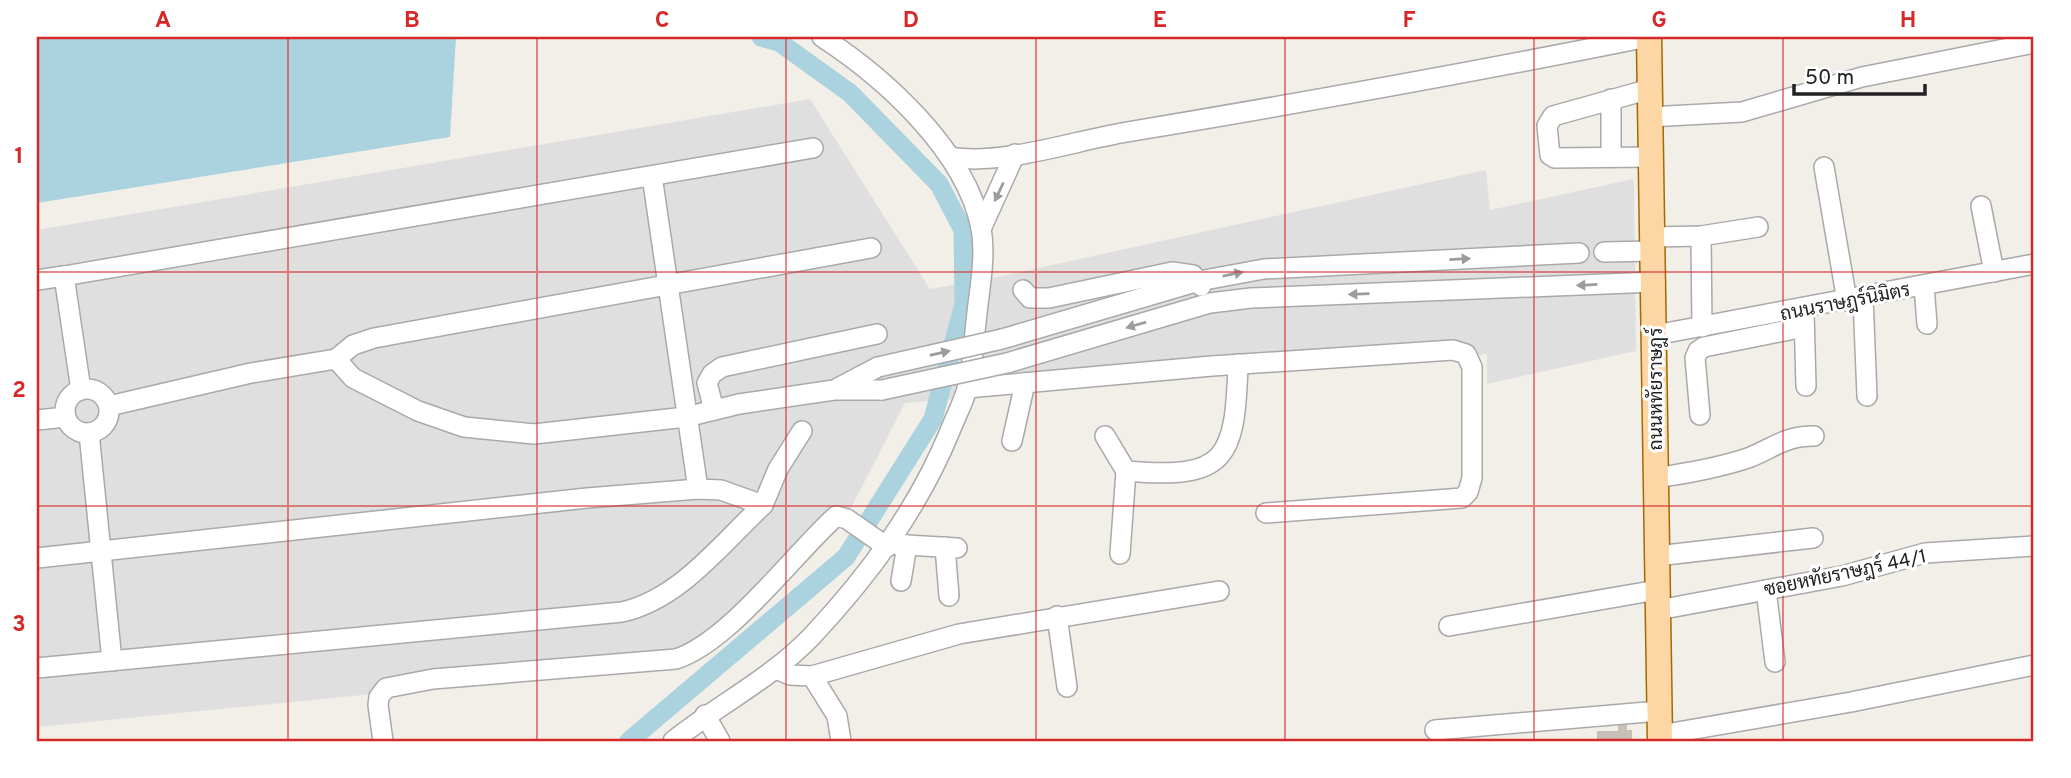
<svg xmlns="http://www.w3.org/2000/svg" width="2071" height="778" font-family="Overpass,Sarabun,sans-serif">
<style>
.residential{fill:#e0dfdf}
.water{fill:#aad3df}
.lines{fill:none;stroke-linecap:round;stroke-linejoin:round}
.canal{stroke:#aad3df;stroke-width:19}
.building{fill:#c7bfb8}
.minor-casing{stroke:#a9a9a9;stroke-width:22}
.major-casing{stroke:#a06b00;stroke-width:27}
.minor{stroke:#fff;stroke-width:19}
.major{stroke:#fcd6a4;stroke-width:24}
.minor-bridge-casing{stroke:#a9a9a9;stroke-width:22;stroke-linecap:butt}
.minor-bridge{stroke:#fff;stroke-width:19}
.oneway{fill:#9c9c9c}
.grid{fill:none;stroke:#d62828;stroke-width:2;stroke-opacity:0.55}
.labels{text-anchor:middle;stroke-width:6;stroke-linejoin:round;paint-order:stroke}
.street-label{font-size:19px;fill:#222;stroke:#fff}
.neatline{fill:none;stroke:#d62828;stroke-width:2.5}
.grid-label{font-size:23px;text-anchor:middle;font-weight:bold;fill:#d62828}
</style>
<rect width="100%" height="100%" fill="#f2efe9"/>
<!-- residential -->
<polygon class="residential" points="810,99 930,289 1002,276 1486,170 1490,210 1634,179 1636,351 1487,384 1487,354 905,403 851,508 698,662 37,727 37,230"/>
<!-- water -->
<polygon class="water" points="37,37 456,37 450,137 37,203"/>
<g class="lines">
<!-- canal -->
<polyline class="canal" points="629,741 846,557 933,419 964,304 963,230 939,184 850,93 779,42 761,37"/>
</g>
<!-- building -->
<polygon class="building" points="1618,723 1627,723 1627,730 1632,730 1632,741 1597,741 1597,731 1618,731"/>
<g class="lines">
<defs>
<g id="minor">
<polyline points="1649,117 1742,112 1862,77 2034,43"/>
<path d="M950,157C1002,166 1073,141 1127,132C1301,103 1474,72 1648,37"/>
<polyline points="1611,157 1611,99"/>
<polyline points="1650,157 1555,158 1550,155 1547,126 1553,116 1650,89"/>
<polyline points="1824,167 1847,301"/>
<polyline points="652,176 698,489"/>
<polyline points="1981,206 1994,272"/>
<polyline points="981,229 1015,154"/>
<polyline points="1701,236 1702,327"/>
<polyline points="1652,237 1701,236 1758,227"/>
<polyline points="1604,252 1653,251"/>
<polyline points="37,280 64,276"/>
<polyline points="1924,286 1927,324"/>
<polyline points="1023,290 1030,298 1049,298 1172,272 1193,275 1201,286"/>
<polyline points="1863,297 1867,396"/>
<polyline points="1804,313 1806,386"/>
<polyline points="1655,335 2034,264"/>
<polyline points="1002,339 1199,281 1264,269 1579,253"/>
<polyline points="336,359 353,345 374,338 871,248"/>
<polyline points="1007,363 1210,303 1251,298 1655,282"/>
<polyline points="838,388 878,367"/>
<polyline points="967,388 1212,366 1453,350 1466,354 1472,367 1472,478 1468,492 1462,498 1266,513"/>
<circle cx="87" cy="411" r="22"/>
<polyline points="81,390 64,276 813,148"/>
<polyline points="109,406 251,373 336,359 353,378 418,411 464,427 534,434 686,417 739,404 834,390 882,390"/>
<polyline points="714,410 707,383 712,374 722,367 877,334"/>
<polyline points="1700,415 1695,358 1698,351 1704,347 1804,327"/>
<polyline points="37,420 66,417"/>
<polyline points="89,433 112,661"/>
<polyline points="1105,436 1126,471"/>
<polyline points="1012,441 1025,383"/>
<path d="M1656,478C1687,473 1718,468 1748,458C1774,448 1784,436 1814,436"/>
<polyline points="763,505 778,469 802,431"/>
<polyline points="890,544 957,548"/>
<polyline points="945,547 949,596"/>
<path d="M1120,554L1126,471C1227,480 1235,459 1238,364"/>
<polyline points="1657,556 1813,538"/>
<path d="M37,558L587,498L698,489L721,490L763,505C721,544 680,599 622,612L37,668"/>
<polyline points="901,581 907,545"/>
<polyline points="1766,590 1775,662"/>
<polyline points="1658,610 1842,576 1925,553 2034,546"/>
<polyline points="1057,616 1067,687"/>
<polyline points="1449,626 1657,590"/>
<polyline points="776,669 790,675 812,676 959,634 1219,591"/>
<polyline points="812,676 837,716 841,741"/>
<polyline points="705,715 720,741"/>
<polyline points="1435,730 1659,711"/>
<polyline points="1660,735 1851,702 2034,665"/>
<path d="M383,741L378,705L379,697L386,688L433,679L676,659C729,642 793,555 836,516L847,519L887,547"/>
<path d="M673,741C718,705 772,678 812,636C869,575 918,509 950,431C956,416 964,401 968,386C973,363 974,337 977,313C980,285 986,256 981,228C966,151 885,78 822,37"/>
</g>
<polyline id="major" points="1649,37 1660,741"/>
</defs>
<!-- minor casing -->
<use href="#minor" class="minor-casing"/>
<!-- major casing -->
<use href="#major" class="major-casing"/>
<!-- minor -->
<use href="#minor" class="minor"/>
<!-- major -->
<use href="#major" class="major"/>
<defs>
<g id="minor-bridge">
<polyline points="878,367 1002,339"/>
<polyline points="882,390 1007,363"/>
</g>
</defs>
<!-- minor-bridge casing -->
<use href="#minor-bridge" class="minor-bridge-casing"/>
<!-- minor-bridge -->
<use href="#minor-bridge" class="minor-bridge"/>
</g>
<!-- one-way arrows -->
<defs><path id="oneway-solid" d="M-6-.8H1V-3.2L6.5 0L1 3.2V.8H-6Z" transform="scale(1.75)"/></defs>
<g class="oneway">
<use href="#oneway-solid" transform="translate(999 192) rotate(115)"/>
<use href="#oneway-solid" transform="translate(1460 259) rotate(-3)"/>
<use href="#oneway-solid" transform="translate(1233 274) rotate(-11)"/>
<use href="#oneway-solid" transform="translate(1587 285) rotate(177)"/>
<use href="#oneway-solid" transform="translate(1359 294) rotate(178)"/>
<use href="#oneway-solid" transform="translate(1136 325) rotate(164)"/>
<use href="#oneway-solid" transform="translate(940 353) rotate(-13)"/>
</g>
<!-- grid -->
<path class="grid" d="M288,37V741M537,37V741M786,37V741M1036,37V741M1285,37V741M1534,37V741M1783,37V741M37,272H2034M37,506H2034"/>
<g class="labels">
<!-- street labels -->
<g class="street-label">
<text transform="translate(1845 301) rotate(-11)" y="7">ถนนราษฎร์นิมิตร</text>
<text transform="translate(1655 389) rotate(-90)" y="7">ถนนหทัยราษฎร์</text>
<text transform="translate(1845 572) rotate(-12)" y="7">ซอยหทัยราษฎร์ 44/1</text>
</g>
</g>
<!-- border -->
<rect width="2071" height="778" fill="none" stroke="#ffffff" stroke-width="77"/>
<!-- scale -->
<path d="M1794 84v10h131v-10" fill="none" stroke="#222222" stroke-width="3.5"/>
<text x="1805" y="84" font-size="21" fill="#222222" stroke="#ffffff" stroke-width="5" paint-order="stroke">50 m</text>
<rect x="38" y="38" width="1994" height="702" class="neatline"/>
<g class="grid-label">
<text x="163" y="27">A</text>
<text x="412" y="27">B</text>
<text x="662" y="27">C</text>
<text x="911" y="27">D</text>
<text x="1160" y="27">E</text>
<text x="1409" y="27">F</text>
<text x="1659" y="27">G</text>
<text x="1908" y="27">H</text>
<text x="19" y="163">1</text>
<text x="19" y="397">2</text>
<text x="19" y="631">3</text>
</g>
</svg>
